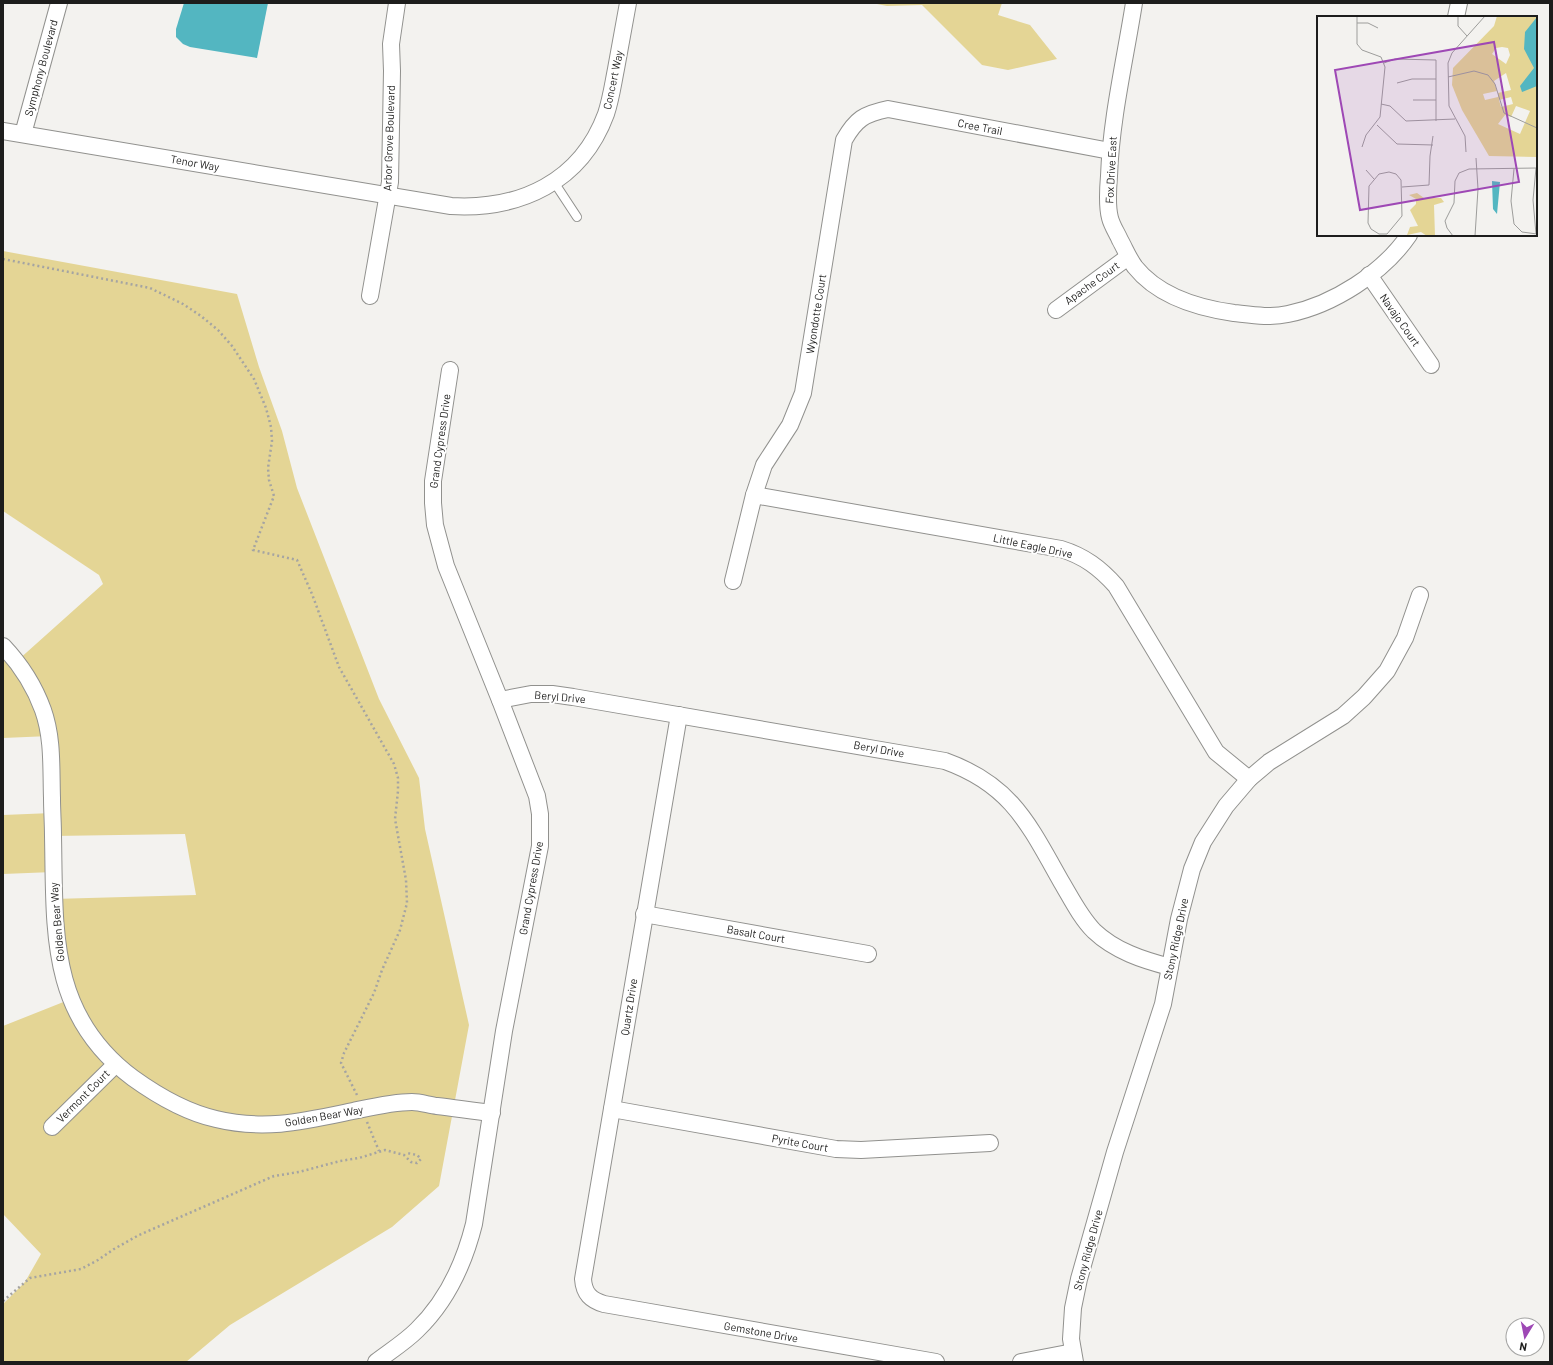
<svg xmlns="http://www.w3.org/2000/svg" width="1553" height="1365" font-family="Barlow,sans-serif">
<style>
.green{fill:#e4d595}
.water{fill:#53b6c1}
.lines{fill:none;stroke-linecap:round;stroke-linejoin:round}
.service-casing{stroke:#91918e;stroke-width:10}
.minor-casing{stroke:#91918e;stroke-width:18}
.path{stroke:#a5a4a2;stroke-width:2.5;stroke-dasharray:2 3;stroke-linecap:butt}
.service{stroke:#fff;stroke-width:8}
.minor{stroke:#fff;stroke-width:16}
.labels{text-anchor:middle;stroke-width:4;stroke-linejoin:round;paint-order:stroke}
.street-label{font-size:11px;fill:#1d1d1c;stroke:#fff}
.inset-road{fill:none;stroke:#9d9d9b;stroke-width:1}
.view{fill:#9e48b5;fill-opacity:0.15;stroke:#9e48b5;stroke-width:2}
.inset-edge{fill:none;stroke:#1d1d1c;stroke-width:2}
</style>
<rect width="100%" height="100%" fill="#f3f2ef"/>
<!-- green -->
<g class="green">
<polygon points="872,3 1002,3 998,15 1030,25 1057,59 1008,70 982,65 922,5 887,6"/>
<polygon points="3,251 237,294 259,367 282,431 297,488 379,699 419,778 425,829 469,1025 439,1186 392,1227 230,1325 186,1362 3,1362 3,1304 25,1282 41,1254 3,1214 3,1026 71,999 53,899 196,895 185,834 53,836 53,872 3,874 3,815 52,813 50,736 3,738 3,646 17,661 103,584 99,575 3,511"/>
</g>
<!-- water -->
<polygon class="water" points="184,3 268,3 257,58 190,47 183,44 176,37 176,29"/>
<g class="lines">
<defs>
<polyline id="service" points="554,182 577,217"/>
<g id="minor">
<path d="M1134,3C1125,60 1111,119 1109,176C1108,188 1107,207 1110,218C1112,226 1117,233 1120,240C1125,249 1129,259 1135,267C1159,297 1198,308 1234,313C1252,315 1270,318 1288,314C1333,305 1383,273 1409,235"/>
<polyline points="1456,17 1459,3"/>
<path d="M3,131L451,206C520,210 581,182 606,114C611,99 613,84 616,69C620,47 624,25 628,3"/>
<polyline points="23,134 59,3"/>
<polyline points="1369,275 1431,365"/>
<polyline points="370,296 390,182 392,71 391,44 397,3"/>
<polyline points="1056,310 1128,257"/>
<path d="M754,495L1061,549C1084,556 1100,568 1116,586L1216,752L1249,779"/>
<path d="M733,581L754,495L764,465L790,425L803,393L844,140C856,119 864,114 888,109L1110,151"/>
<path d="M3,646C21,665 34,685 43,710C53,738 51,768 52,798C52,811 53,823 53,836C55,930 48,1015 133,1078C158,1096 185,1112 216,1119C265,1131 305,1121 353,1111C372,1107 393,1102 412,1102C420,1102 429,1105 437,1106C455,1108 473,1111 492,1113"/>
<path d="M500,700L531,694H552L573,697L945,761C1012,785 1029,825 1062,883C1072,900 1081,918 1094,931C1115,951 1143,960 1170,967"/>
<path d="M679,715L583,1279C584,1294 591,1300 604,1304L936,1362"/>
<polyline points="644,914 868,954"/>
<polyline points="612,1109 836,1149 861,1150 990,1143"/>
<polyline points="52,1127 115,1065"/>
<path d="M376,1362C389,1352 405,1342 417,1330C447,1301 464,1264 474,1224L504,1031L540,846V814L537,796L500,700L446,566L435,525L433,503V481L450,370"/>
<polyline points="1021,1362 1073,1352"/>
<polyline points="1075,1362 1071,1339 1073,1308 1079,1279 1115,1152 1163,1004 1179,919 1192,869 1203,842 1226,806 1249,779 1269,762 1343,716 1364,697 1387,671 1405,638 1420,595"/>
</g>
</defs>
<!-- service casing -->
<use href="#service" class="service-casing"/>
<!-- minor casing -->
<use href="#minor" class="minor-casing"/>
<!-- path -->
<g class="path">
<polyline points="3,259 150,288 183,304 201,316 218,330 232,346 254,379 266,408 271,427 272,441 268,468 269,480 274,496 253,550 297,560 312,594 339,667 394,764 398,778 398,791 395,819 406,880 407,903 400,930 382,970 374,993 344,1053 341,1063 357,1095"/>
<polyline points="367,1122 379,1151"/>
<polyline points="3,1301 30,1278 81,1269 98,1260 114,1249 139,1235 274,1176 299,1172 340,1161 359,1158 385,1150 404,1155 411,1162 417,1163 421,1159 417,1155 407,1153"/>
</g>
<!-- service -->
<use href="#service" class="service"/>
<!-- minor -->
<use href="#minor" class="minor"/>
</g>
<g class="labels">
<!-- street labels -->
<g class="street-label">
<text transform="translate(41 68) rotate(-75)" y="4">Symphony Boulevard</text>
<text transform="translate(613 80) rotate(-78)" y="4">Concert Way</text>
<text transform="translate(980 127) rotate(11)" y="4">Cree Trail</text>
<text transform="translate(389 138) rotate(-88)" y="4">Arbor Grove Boulevard</text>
<text transform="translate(195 163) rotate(10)" y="4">Tenor Way</text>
<text transform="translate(1111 170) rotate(-87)" y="4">Fox Drive East</text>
<text transform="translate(1092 283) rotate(-36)" y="4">Apache Court</text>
<text transform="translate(816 314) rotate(-81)" y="4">Wyondotte Court</text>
<text transform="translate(1400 320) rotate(55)" y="4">Navajo Court</text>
<text transform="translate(440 441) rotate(-82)" y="4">Grand Cypress Drive</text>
<text transform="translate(1033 546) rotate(12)" y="4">Little Eagle Drive</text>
<text transform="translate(560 697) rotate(5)" y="4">Beryl Drive</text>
<text transform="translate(879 749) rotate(10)" y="4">Beryl Drive</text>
<text transform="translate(531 888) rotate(-80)" y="4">Grand Cypress Drive</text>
<text transform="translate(57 922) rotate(-95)" y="4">Golden Bear Way</text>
<text transform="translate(756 934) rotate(10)" y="4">Basalt Court</text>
<text transform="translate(1176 939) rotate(-78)" y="4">Stony Ridge Drive</text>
<text transform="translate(629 1007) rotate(-81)" y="4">Quartz Drive</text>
<text transform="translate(83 1096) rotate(-45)" y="4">Vermont Court</text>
<text transform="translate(324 1116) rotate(-10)" y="4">Golden Bear Way</text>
<text transform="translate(800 1143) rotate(10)" y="4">Pyrite Court</text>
<text transform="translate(1088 1250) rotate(-75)" y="4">Stony Ridge Drive</text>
<text transform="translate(761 1332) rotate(10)" y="4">Gemstone Drive</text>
</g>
</g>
<!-- overview -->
<g transform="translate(1317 16)">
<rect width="220" height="220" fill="#f3f2ef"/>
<path d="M180,0H220V141L172,140L145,94L135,69L136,52L177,10ZM185,31L191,32L193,39L189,48L175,38L179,32ZM189,57L194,74L181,77V81L168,84L166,78L180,75L177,65ZM194,81L196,88L184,91L182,84ZM199,90L213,95L203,118L181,108L188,99L194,101ZM100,177L107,182H124L127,186L117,189L118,220H110L104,216L90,219L93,211L101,210L93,194L99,188V183L92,179Z" fill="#e4d595" fill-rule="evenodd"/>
<path d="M220,1V70L205,76L203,70L217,52L207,33L208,16ZM175,165L183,166L180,198L176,193Z" fill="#53b6c1"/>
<path class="inset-road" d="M40,0V28L45,34L64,41L68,51L63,101L49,119L45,131M141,0V10L150,20M40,7H51L61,12M67,47L78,43L119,44V105M131,61L157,55L171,59L178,68L187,97L220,112M80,67L95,63H119M96,84H119M64,88L73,90L89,105L138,103M60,109L80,128L116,129M149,136L148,120L132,90L131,47L135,37L168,0M219,152L216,184L219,218M197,153L194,185L197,208L205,216L220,218M49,154L57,163M72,156L79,158L84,164L85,200L70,218H62L54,213L51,207L52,170L62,158ZM85,171L112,169L113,140L116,120M136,220L130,212L128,205L137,187L138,165L142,157L152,153L220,152M158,220L161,173L159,142"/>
<path class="view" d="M177,26L202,166L43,194L18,54Z"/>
<rect width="220" height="220" class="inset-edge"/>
</g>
<!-- border -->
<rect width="1553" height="1365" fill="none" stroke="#1d1d1c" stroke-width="8"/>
<!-- north arrow -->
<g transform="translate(1525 1337) rotate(190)"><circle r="19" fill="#ffffff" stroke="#a5a5a4"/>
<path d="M0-3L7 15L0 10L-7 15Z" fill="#9e48b5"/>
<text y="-6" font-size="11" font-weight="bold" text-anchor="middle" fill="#1d1d1c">N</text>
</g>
</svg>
